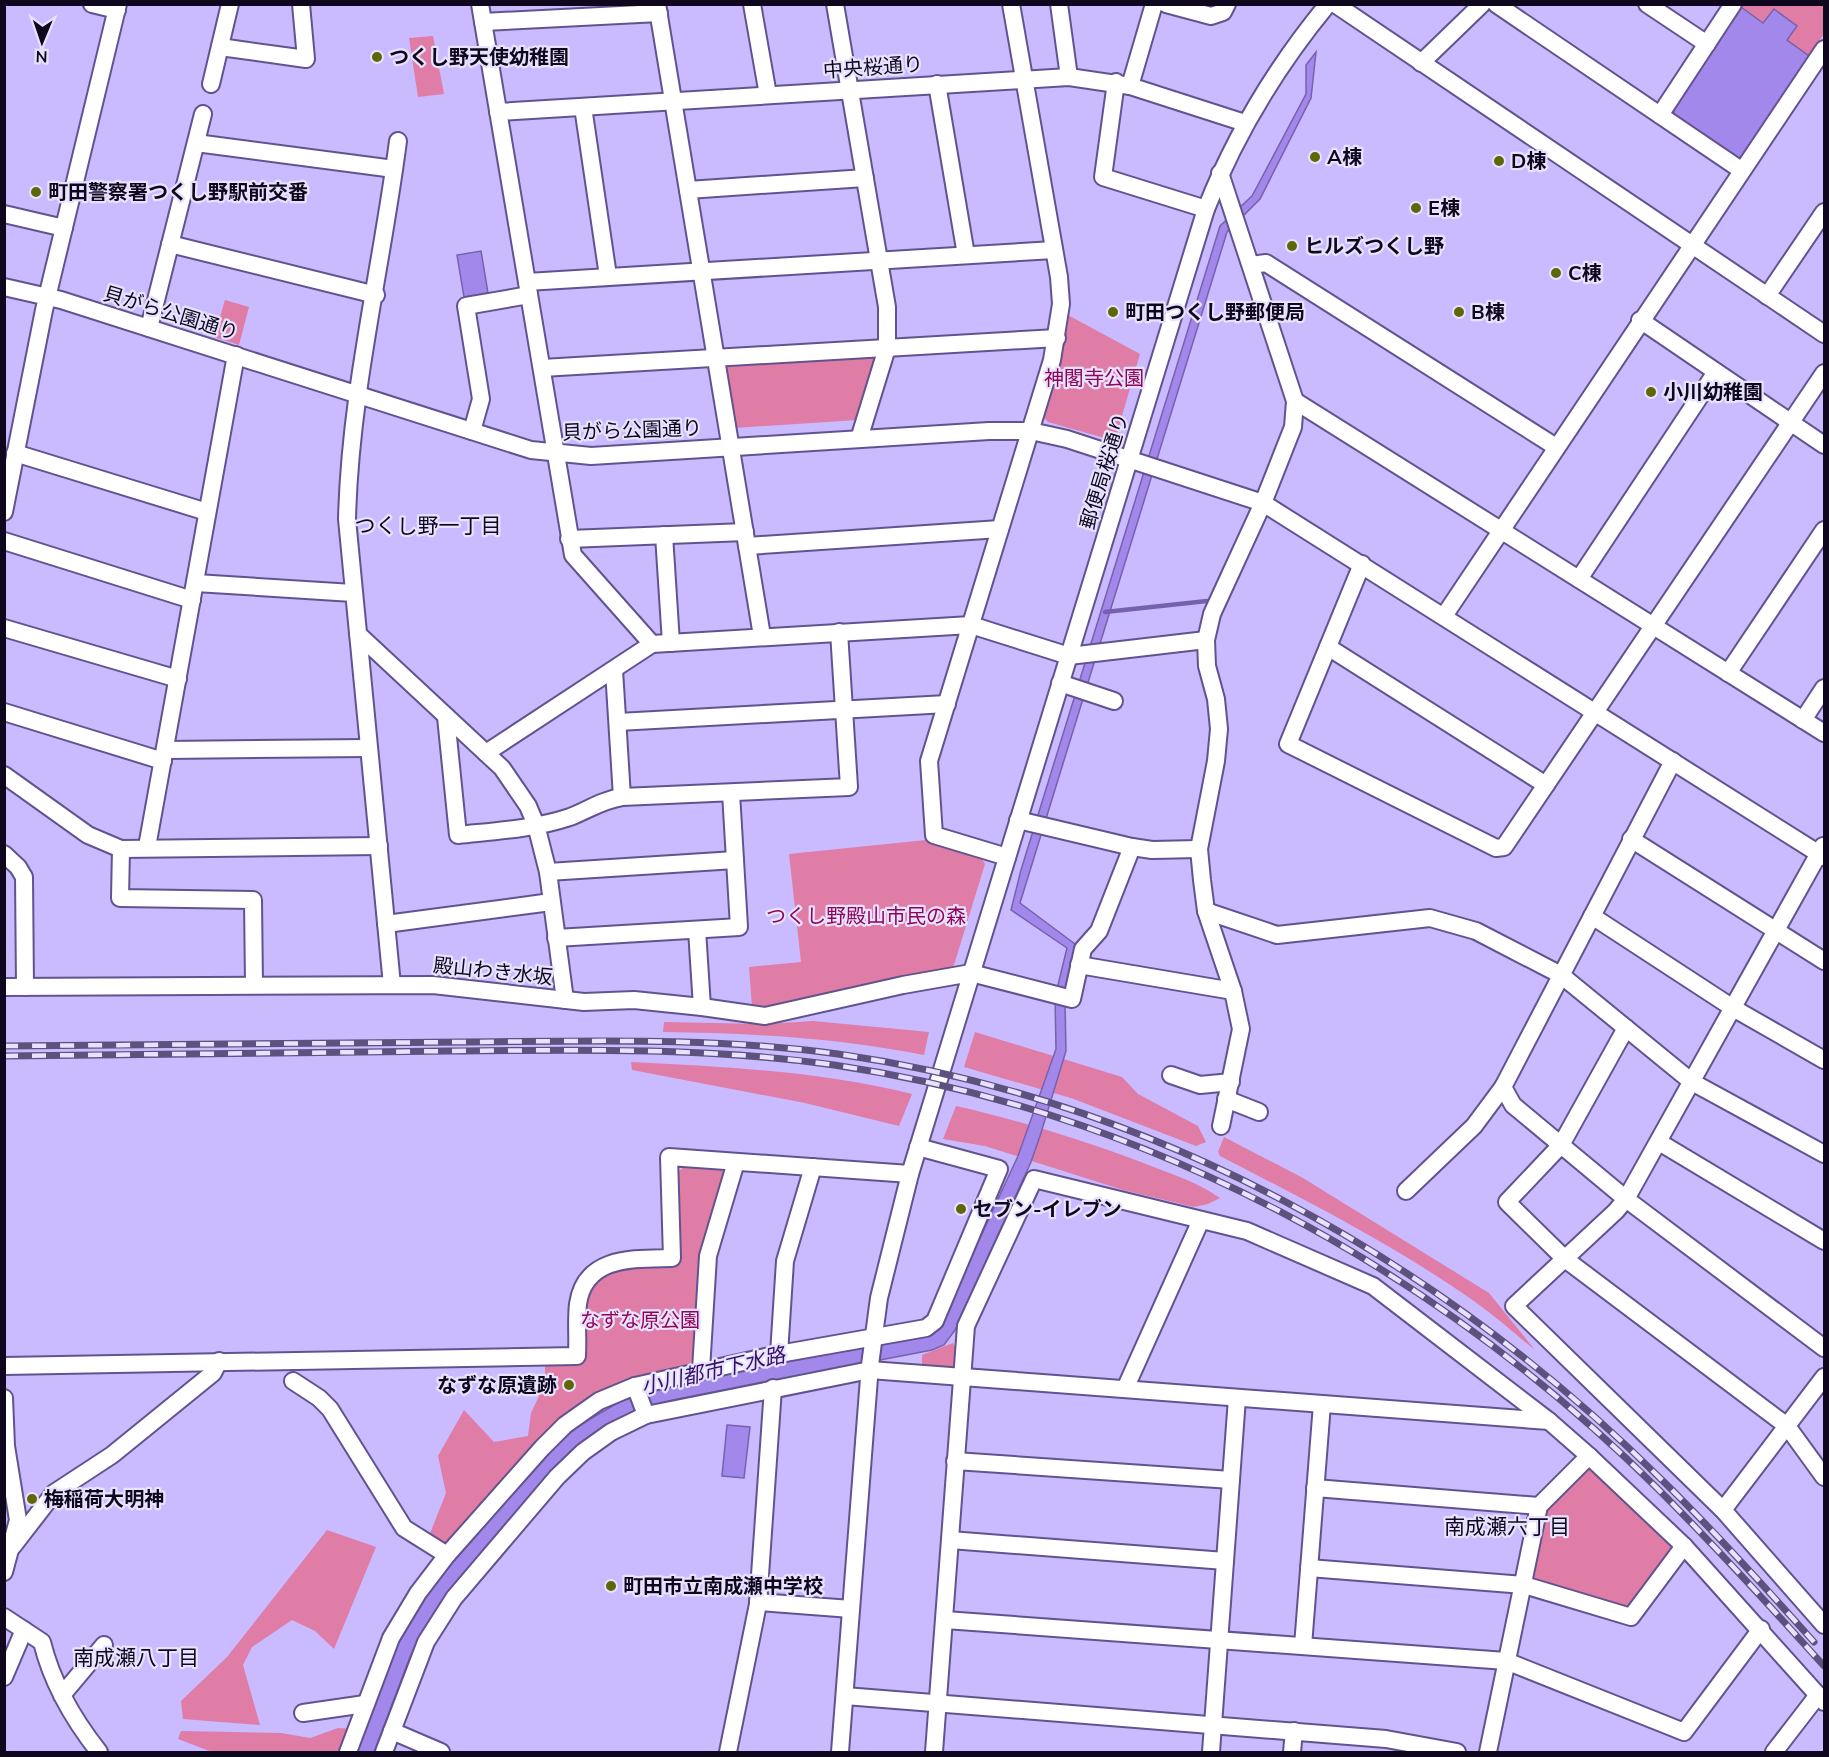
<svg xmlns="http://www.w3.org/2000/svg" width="1829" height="1757" font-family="'Nunito Sans','Noto Sans JP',sans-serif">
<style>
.green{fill:#e07da6}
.water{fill:#a288eb;stroke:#7661ae;stroke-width:1.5}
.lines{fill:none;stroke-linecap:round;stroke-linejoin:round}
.stream{stroke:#7661ae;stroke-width:4.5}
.minor-casing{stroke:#62538f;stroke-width:20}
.minor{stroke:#fff;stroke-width:16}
.rail-casing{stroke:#5d527d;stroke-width:7}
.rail{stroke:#e8e2fe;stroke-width:4.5;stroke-dasharray:14;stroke-linecap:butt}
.poi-dot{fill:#5f6606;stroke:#e8e2fe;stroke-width:2}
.labels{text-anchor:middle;stroke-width:4.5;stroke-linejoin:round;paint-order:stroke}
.poi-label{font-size:20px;font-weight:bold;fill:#0e071e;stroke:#e8e2fe;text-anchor:start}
.street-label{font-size:20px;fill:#0e071e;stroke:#e8e2fe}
.park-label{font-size:20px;fill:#900555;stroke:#e8e2fe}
.neighbourhood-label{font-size:21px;fill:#0e071e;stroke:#e8e2fe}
.water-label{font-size:21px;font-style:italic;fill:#341169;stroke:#e8e2fe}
</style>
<rect width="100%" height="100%" fill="#cabaff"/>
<!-- green -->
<g class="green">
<polygon points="1743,4 1824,5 1824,34 1809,56 1787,40 1773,10 1763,23 1741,7"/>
<polygon points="433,36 444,94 418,97 409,38"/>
<polygon points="225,300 249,307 239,345 214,337"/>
<polygon points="1066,314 1140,354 1117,433 1108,439 1048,422 1043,417 1060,359"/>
<polygon points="876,355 857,420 735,428 724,365"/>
<polygon points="926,840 981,858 985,864 954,965 949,969 771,1007 752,1007 749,967 801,962 789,854"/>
<path d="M813,1021L929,1032L924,1055C838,1038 751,1033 663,1032L664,1022L765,1024Z"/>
<polygon points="975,1032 1122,1077 1138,1094 1198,1126 1206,1142 1196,1146 1071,1098 964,1067"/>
<path d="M631,1062C726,1067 820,1071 912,1094L899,1126L805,1103L632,1070Z"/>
<path d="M956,1106C1019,1120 1081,1140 1141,1162C1168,1173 1196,1181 1220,1198L1208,1204L1194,1207L1123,1190L985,1146L943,1139Z"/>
<path d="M1224,1137L1303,1178L1489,1293L1535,1350C1515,1334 1495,1316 1474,1301C1394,1245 1307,1201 1220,1156L1218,1152Z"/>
<path d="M686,1165L720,1167L724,1174L700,1254L693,1360L686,1367L628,1381L536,1444L445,1546L429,1536L446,1493L438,1456L464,1410L494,1442L528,1436L531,1413L545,1383V1362L583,1360C584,1269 589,1268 679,1263L677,1173Z"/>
<polygon points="953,1343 957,1350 954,1369 937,1371 922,1365 922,1355"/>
<polygon points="1591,1466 1673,1543 1671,1554 1628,1609 1539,1583 1532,1575 1548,1507"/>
<polygon points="327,1530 376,1547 334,1649 315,1631 292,1620 252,1647 243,1665 260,1725 183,1719 181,1701 227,1657"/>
<polygon points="338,1728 357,1729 348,1752 212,1752 178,1739 181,1731 281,1733 310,1738"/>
</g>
<!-- water -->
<g class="water">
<polygon points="1741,7 1763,23 1774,9 1797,26 1787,40 1809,56 1743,157 1737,158 1674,116 1674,110"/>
<polygon points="1316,52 1311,98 1260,199 1227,232 1020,903 1075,944 1065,1001 1066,1051 1040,1136 1031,1162 955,1330 944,1345 932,1350 673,1400 633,1412 587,1438 565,1458 481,1554 440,1604 423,1631 410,1657 374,1752 357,1752 396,1648 412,1615 430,1589 507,1498 550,1451 578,1426 621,1401 666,1385 914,1338 949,1305 1018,1156 1056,1049 1055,997 1067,948 1011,910 1021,870 1220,226 1252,196 1260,181 1306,94 1306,65"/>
<polygon points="481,251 488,293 464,297 457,255"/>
<polygon points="727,1425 750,1427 744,1478 722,1476"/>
</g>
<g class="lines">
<!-- stream -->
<polyline class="stream" points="1105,612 1207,601"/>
<defs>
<g id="minor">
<polyline points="92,4 117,10"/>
<polyline points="480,4 573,555 652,644"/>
<polyline points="657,4 762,636"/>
<polyline points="752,4 768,95"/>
<polyline points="835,4 887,307 887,348 859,439"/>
<polyline points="1059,4 1069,77"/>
<polyline points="1166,4 1211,16 1223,12 1227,4"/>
<polyline points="1335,4 1824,334"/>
<polyline points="1496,4 1741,170"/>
<polyline points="1647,4 1707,44"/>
<polyline points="483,22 659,13"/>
<polyline points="220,47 306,59 301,4"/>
<polyline points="1421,63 1482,4"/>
<polyline points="1116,82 1103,177 1206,209"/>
<polyline points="211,84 230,4"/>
<polyline points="937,84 966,255"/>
<polyline points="1130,86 1154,4"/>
<polyline points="583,107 608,276"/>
<polyline points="498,112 1069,77 1130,86 1245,123"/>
<polyline points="1660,115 1733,4"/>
<polyline points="196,143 394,169"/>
<polyline points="1220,173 1295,401 1293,427 1263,503 1212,614 1206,640 1207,666 1216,699 1219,729 1216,761 1199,849 1202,880 1206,911 1233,991 1241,1029 1221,1126"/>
<polyline points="688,190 865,178"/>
<polyline points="4,214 64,228"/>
<polyline points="170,244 376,295"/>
<polyline points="1251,265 1266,263 1556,447"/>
<polyline points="527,282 1054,250"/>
<polyline points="4,287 61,300 531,450 591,456 989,431 1031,431 1067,439 1263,503 1824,857"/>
<polyline points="1767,296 1824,212"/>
<polyline points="1640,320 1824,445"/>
<polyline points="149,328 203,114"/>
<polyline points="542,368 1057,338"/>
<polyline points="1295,401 1824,733"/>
<polyline points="472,431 481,399 466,306 529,295"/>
<polyline points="15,453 207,512"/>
<polyline points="4,512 44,310 118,4"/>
<polyline points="664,535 671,643"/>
<polyline points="569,539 745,532"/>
<polyline points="4,541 192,600"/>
<polyline points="747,546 1000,529"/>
<polyline points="1362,564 1288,744 1496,848 1504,847 1824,373"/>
<polyline points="1579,579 1716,372"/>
<polyline points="196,583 353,593"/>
<polyline points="1444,616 1824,49"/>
<polyline points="4,628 178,679"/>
<polyline points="358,634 502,768 528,806 536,825 548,872 565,1000"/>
<polyline points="1328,647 1546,785"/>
<polyline points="614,670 622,797"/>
<polyline points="1728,673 1824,530"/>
<polyline points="1060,683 1114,701"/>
<polyline points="4,712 163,761"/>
<path d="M446,717L458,835C495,831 534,829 570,817C588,810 602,800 622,797L849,787L839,632"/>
<polyline points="1803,720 1824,688"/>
<polyline points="618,722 947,704"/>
<polyline points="165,750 368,748"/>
<polyline points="486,753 652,644 971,625 1069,656 1206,640"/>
<polyline points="4,775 88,835 121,849 379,846"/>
<polyline points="1018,820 1132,847 1152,850 1199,849"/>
<polyline points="1631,839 1824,961"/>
<polyline points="1823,846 1626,1199 1616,1211 1514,1306 1723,1510 1824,1625"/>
<polyline points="147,847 236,355"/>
<polyline points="121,849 120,898 253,900 254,985"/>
<polyline points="4,854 18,867 24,877 25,987"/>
<polyline points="1007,857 934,835 929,761 1052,360 1061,304 1059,277 1011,4"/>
<polyline points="548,872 735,860"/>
<polyline points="1206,911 1277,935 1430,918 1476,931 1561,975 1692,1082 1824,1154"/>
<polyline points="1592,916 1733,1008 1824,1060"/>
<polyline points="386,924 551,902"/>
<polyline points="697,930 702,1007"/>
<polyline points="556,938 739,927 731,793"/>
<polyline points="1079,965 1233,991"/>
<path d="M392,985L347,519C350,392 382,266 398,141"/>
<polyline points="4,987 433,985 584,1002 634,1000 702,1007 765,1016 903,985 971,973 1072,999 1083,949 1099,931 1132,847"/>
<polyline points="1626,1028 1561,1145 1507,1202 1565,1259 1787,1426 1824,1477"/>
<polyline points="1171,1075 1200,1085 1231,1082"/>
<polyline points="1503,1087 1513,1105 1626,1199 1824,1348"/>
<polyline points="1226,1099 1259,1112"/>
<polyline points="1659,1142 1824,1241"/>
<polyline points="1406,1191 1474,1126 1503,1087 1673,761"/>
<polyline points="779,1354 785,1261 813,1167"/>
<path d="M4,1366L577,1356C578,1339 576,1320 578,1304C585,1255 635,1259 672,1258L669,1157L910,1174"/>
<polyline points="701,1370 708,1256 736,1162"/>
<polyline points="293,1381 319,1398 330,1409 404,1528 447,1555"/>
<polyline points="635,1386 646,1415"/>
<polyline points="1125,1389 1201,1220"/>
<polyline points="4,1398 6,1446 18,1520 4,1572"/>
<polyline points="955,1461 1231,1480"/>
<polyline points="1315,1488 1539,1506"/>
<polyline points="1723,1510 1824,1377"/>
<polyline points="950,1540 1225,1561"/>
<polyline points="4,1544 13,1546 54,1493 112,1455 213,1373 219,1361"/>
<polyline points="1309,1568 1524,1585 1631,1617 1684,1546"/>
<polyline points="758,1602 851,1609"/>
<path d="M4,1617L42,1642C52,1683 73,1719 99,1752"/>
<polyline points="945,1620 1506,1661 1684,1732 1761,1629"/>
<polyline points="1303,1646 1322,1404"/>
<polyline points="4,1677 24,1630"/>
<polyline points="62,1695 104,1645"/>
<polyline points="845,1696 1386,1739 1457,1752"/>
<polyline points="303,1713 365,1704"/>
<polyline points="392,1731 441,1752"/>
<polyline points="348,1752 391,1638 418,1593 447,1555 542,1448 565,1425 599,1401 635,1386 779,1354 926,1328 935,1321 999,1169 918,1147"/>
<polyline points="384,1752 426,1642 454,1598 557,1477 583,1452 611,1432 646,1415 870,1370 1549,1421"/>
<polyline points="728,1752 758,1604 773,1388"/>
<path d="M840,1752L870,1365L879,1298L910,1174L1206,209C1236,133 1276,67 1328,4"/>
<polyline points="934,1752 966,1326 1034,1179 1247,1231 1373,1286 1549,1421 1589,1456 1684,1546 1824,1702"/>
<polyline points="1211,1752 1237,1398"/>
<polyline points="1292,1752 1294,1731"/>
<polyline points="1488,1752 1539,1506 1589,1456"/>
<polyline points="1774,1752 1818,1695"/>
</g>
</defs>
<!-- minor casing -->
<use href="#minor" class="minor-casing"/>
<!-- minor -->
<use href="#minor" class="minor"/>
<defs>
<g id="rail">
<path d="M4,1046C159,1045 313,1043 467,1042C590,1041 715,1037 838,1054C1152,1099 1439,1259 1663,1481C1715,1532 1765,1587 1814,1642"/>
<path d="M4,1056C153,1054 302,1053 450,1051C578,1050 707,1047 834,1065C1147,1111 1435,1268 1658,1489C1715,1546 1770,1606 1824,1666"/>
</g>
</defs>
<!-- rail casing -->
<use href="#rail" class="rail-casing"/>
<!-- rail -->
<use href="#rail" class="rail"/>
</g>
<!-- markers -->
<g class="poi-dot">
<circle cx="377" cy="57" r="6"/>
<circle cx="1315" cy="157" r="6"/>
<circle cx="1499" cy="161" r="6"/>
<circle cx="36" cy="192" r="6"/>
<circle cx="1416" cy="208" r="6"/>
<circle cx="1292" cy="246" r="6"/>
<circle cx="1556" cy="273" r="6"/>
<circle cx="1113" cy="312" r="6"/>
<circle cx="1459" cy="312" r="6"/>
<circle cx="1651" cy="392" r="6"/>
<circle cx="961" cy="1209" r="6"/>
<circle cx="569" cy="1385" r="6"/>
<circle cx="32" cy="1499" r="6"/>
<circle cx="611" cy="1586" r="6"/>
</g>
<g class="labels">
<!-- poi labels -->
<g class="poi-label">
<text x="389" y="64">つくし野天使幼稚園</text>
<text x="1327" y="164">A棟</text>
<text x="1511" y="168">D棟</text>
<text x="48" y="199">町田警察署つくし野駅前交番</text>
<text x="1428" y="215">E棟</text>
<text x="1304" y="253">ヒルズつくし野</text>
<text x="1568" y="280">C棟</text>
<text x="1125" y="319">町田つくし野郵便局</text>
<text x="1471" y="319">B棟</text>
<text x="1663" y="399">小川幼稚園</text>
<text x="973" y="1216">セブン-イレブン</text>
<text x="557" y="1392" text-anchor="end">なずな原遺跡</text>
<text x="44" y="1506">梅稲荷大明神</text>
<text x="623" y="1593">町田市立南成瀬中学校</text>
</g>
<!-- street labels -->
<g class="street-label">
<text transform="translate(873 67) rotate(-4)" y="7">中央桜通り</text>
<text transform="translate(171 313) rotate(17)" y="7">貝がら公園通り</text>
<text transform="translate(632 430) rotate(-2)" y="7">貝がら公園通り</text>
<text transform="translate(1104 471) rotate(-73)" y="7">郵便局桜通り</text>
<text transform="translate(493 971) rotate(6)" y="7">殿山わき水坂</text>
</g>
<!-- park labels -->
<g class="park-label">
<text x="1094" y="385">神閣寺公園</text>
<text x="866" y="923">つくし野殿山市民の森</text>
<text x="640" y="1327">なずな原公園</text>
</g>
<!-- neighbourhood labels -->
<g class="neighbourhood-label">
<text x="428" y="533">つくし野一丁目</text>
<text x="1507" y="1534">南成瀬六丁目</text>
<text x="136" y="1665">南成瀬八丁目</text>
</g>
<!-- water labels -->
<g class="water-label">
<text transform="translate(713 1371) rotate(-13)" y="7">小川都市下水路</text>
</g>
</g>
<!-- border -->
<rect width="1829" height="1757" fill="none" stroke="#0e071e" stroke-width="12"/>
<!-- north arrow -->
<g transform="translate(42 42) rotate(182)" stroke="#e8e2fe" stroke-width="4.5" paint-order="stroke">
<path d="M0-4.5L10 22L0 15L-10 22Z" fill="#0e071e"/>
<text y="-9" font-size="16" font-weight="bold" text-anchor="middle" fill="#0e071e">N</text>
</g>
</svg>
